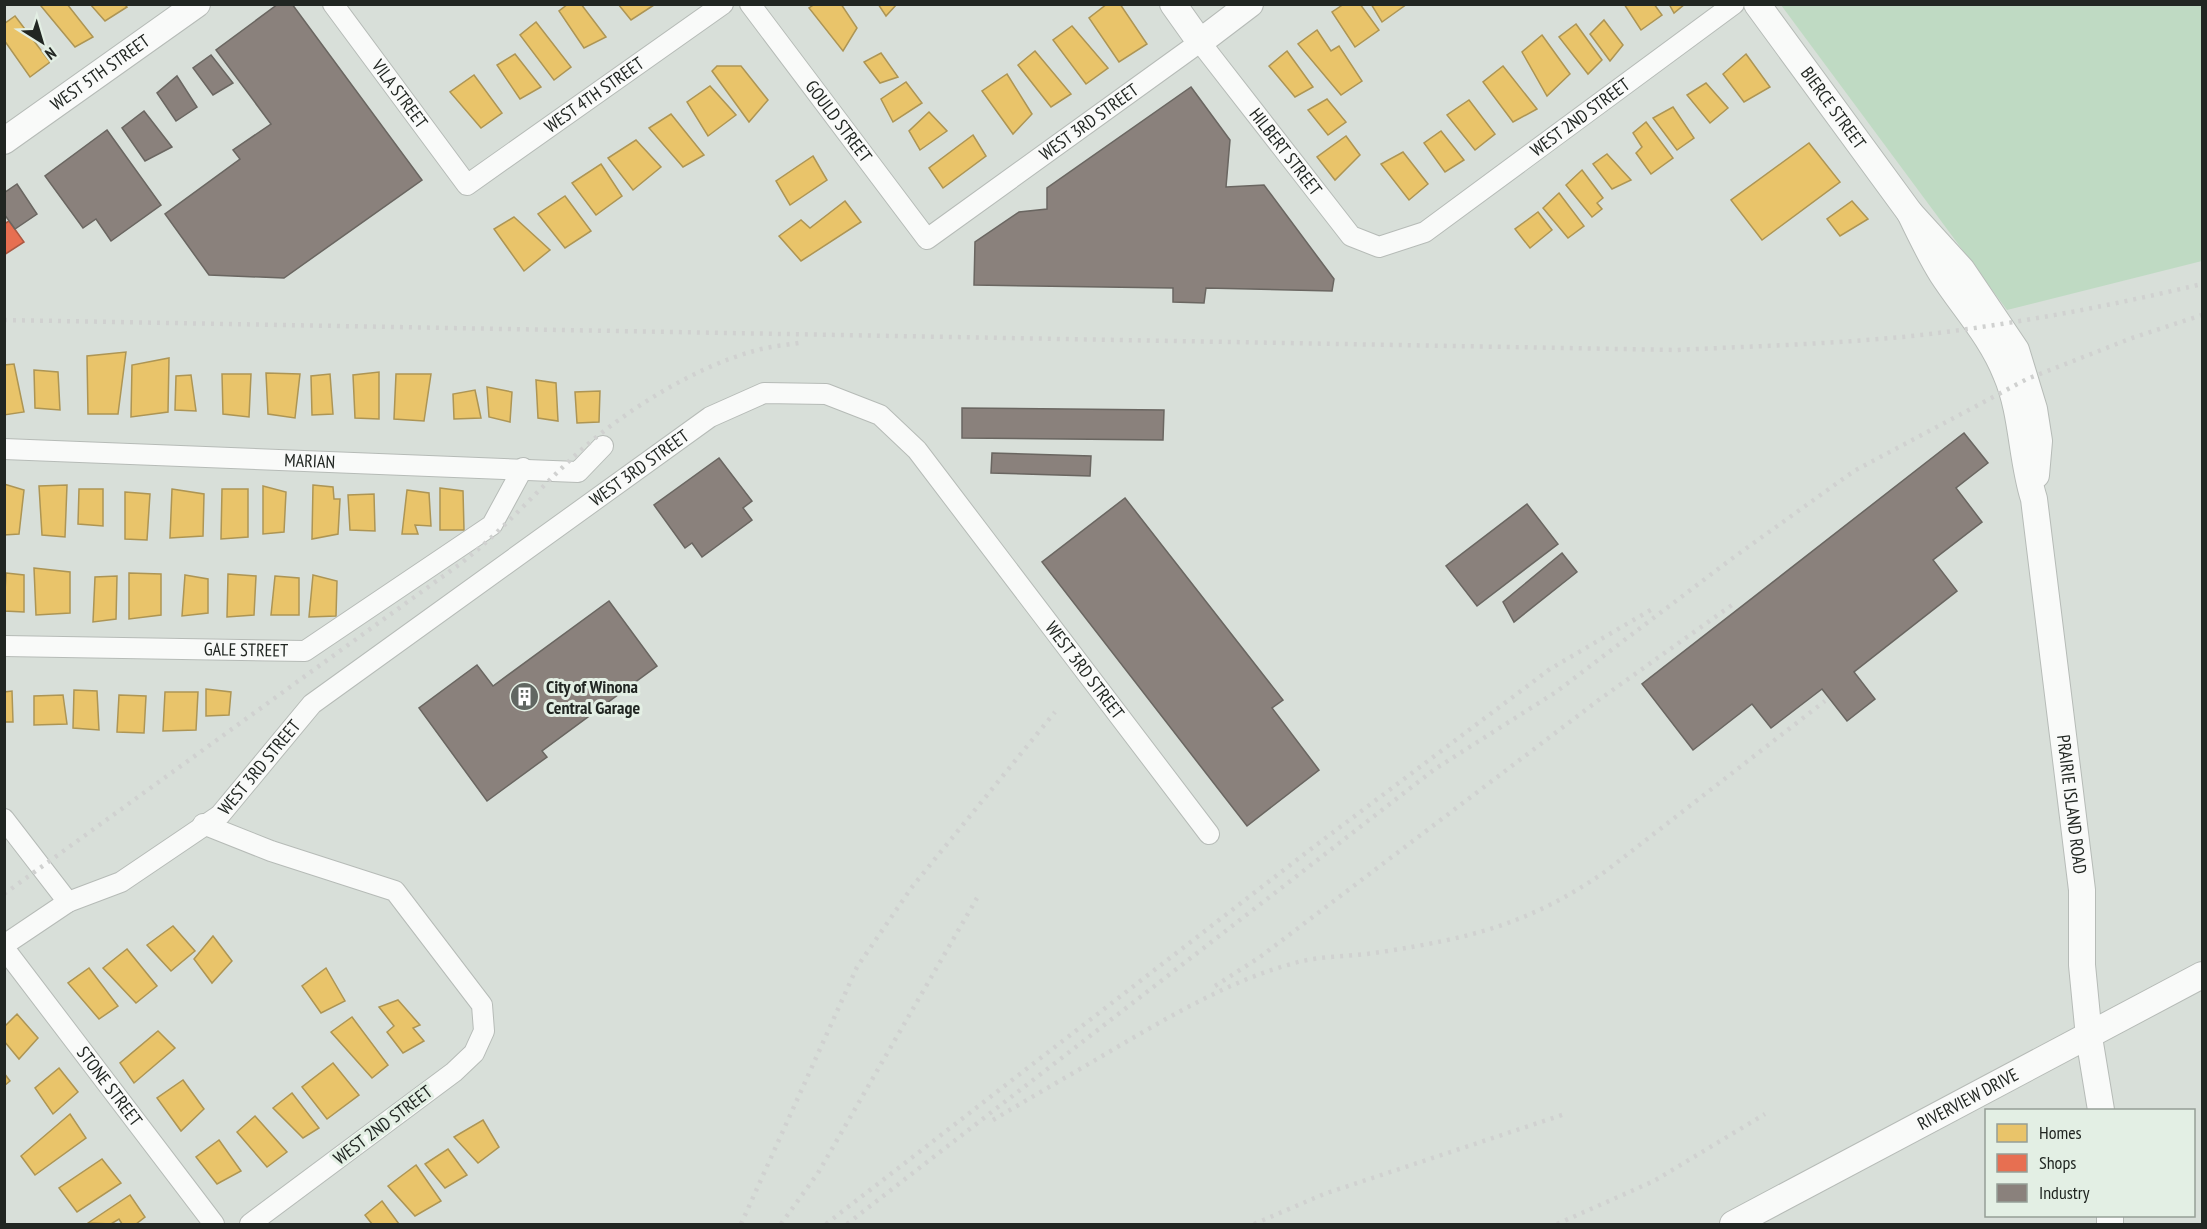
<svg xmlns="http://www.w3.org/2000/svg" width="2207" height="1229" font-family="'PT Sans Narrow',sans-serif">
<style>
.green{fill:#bfdac3}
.homes{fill:#e9c46a;stroke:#ad9554;stroke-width:1.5}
.shops{fill:#e76f51;stroke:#ac5943;stroke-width:1.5}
.industry{fill:#8a817c;stroke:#6a6661;stroke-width:1.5}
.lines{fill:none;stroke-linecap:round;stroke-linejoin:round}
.minor-casing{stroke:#b6bbb7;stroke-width:22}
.tertiary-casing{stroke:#b6bbb7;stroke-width:28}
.minor{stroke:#f9faf9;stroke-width:20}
.tertiary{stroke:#f9faf9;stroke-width:26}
.rail{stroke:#d0d1d0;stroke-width:4.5;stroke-dasharray:3 6;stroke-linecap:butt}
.labels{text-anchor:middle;stroke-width:6;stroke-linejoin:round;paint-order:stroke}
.street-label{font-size:18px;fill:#212622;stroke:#e3efe4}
.poi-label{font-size:18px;font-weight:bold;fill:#212622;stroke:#e3efe4;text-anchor:start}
</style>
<rect width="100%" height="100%" fill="#d8dfd9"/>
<!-- green -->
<polygon class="green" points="1781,5 2202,5 2202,261 2007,310"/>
<!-- homes -->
<g class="homes">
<polygon points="43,4 67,4 93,37 75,47 41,6"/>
<polygon points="90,4 124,4 127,7 105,21"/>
<polygon points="568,4 581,4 606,37 584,48 559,11"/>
<polygon points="618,4 654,4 654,5 631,20"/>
<polygon points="815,4 841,4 857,28 843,51 809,8"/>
<polygon points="878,4 897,4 886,16"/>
<polygon points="1107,4 1120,4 1147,44 1119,62 1089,18"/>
<polygon points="1344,4 1360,4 1379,30 1355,47 1332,12"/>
<polygon points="1371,4 1407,4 1382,22"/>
<polygon points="1624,4 1654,4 1662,15 1641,30"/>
<polygon points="1669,4 1685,4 1674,13"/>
<polygon points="15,16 50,62 30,77 4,40 4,24"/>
<polygon points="1604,20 1623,45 1610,61 1590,34"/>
<polygon points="536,22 571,67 554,80 520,35"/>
<polygon points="1576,24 1602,60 1588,74 1559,37"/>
<polygon points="1072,26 1108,68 1086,84 1053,40"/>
<polygon points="1317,30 1331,51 1339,46 1362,81 1341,95 1298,44"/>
<polygon points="1542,35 1570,74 1547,96 1522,52"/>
<polygon points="1035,51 1071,94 1051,107 1018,65"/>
<polygon points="1287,51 1313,87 1295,97 1269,66"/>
<polygon points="881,53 898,77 880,83 864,62"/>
<polygon points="515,54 541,87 520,99 497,65"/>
<polygon points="1746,54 1770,87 1744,102 1723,74"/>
<polygon points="717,66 741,66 768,100 749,122 712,71"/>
<polygon points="1503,66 1537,109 1513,122 1483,82"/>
<polygon points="1007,74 1032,114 1013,134 982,91"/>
<polygon points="474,75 502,113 481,128 450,92"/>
<polygon points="906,82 922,103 893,122 881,99"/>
<polygon points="1706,83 1728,108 1710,123 1687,95"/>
<polygon points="710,86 736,115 708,136 687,102"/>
<polygon points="1327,99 1346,122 1328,135 1308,110"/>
<polygon points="1469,100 1495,134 1475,150 1447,115"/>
<polygon points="1673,107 1694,138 1677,150 1653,118"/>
<polygon points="929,112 947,131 920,150 909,131"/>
<polygon points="671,114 704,155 683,167 649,128"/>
<polygon points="1646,122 1673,158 1651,174 1636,153 1642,147 1633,133"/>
<polygon points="1441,131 1464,160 1445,172 1424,143"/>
<polygon points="973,135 986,156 943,188 929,168"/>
<polygon points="1346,136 1360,155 1335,180 1317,157"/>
<polygon points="636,140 661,167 633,190 608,158"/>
<polygon points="1809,143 1840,182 1762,240 1731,200"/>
<polygon points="1403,152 1428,184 1409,200 1381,164"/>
<polygon points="1607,154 1631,180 1612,189 1593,164"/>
<polygon points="813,156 827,180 790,205 776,181"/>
<polygon points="601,164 622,196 596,215 572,183"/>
<polygon points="1582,170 1603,198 1597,203 1602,209 1592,217 1566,185"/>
<polygon points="1559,193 1584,226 1568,238 1543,208"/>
<polygon points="565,196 591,231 565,248 538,214"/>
<polygon points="845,201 861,222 801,261 779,236 801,220 810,228"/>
<polygon points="1852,201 1868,219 1840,236 1827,219"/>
<polygon points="1538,212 1552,230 1530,248 1515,229"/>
<polygon points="514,217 550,250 524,271 494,229"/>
<polygon points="126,352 118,414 88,414 87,356"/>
<polygon points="169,358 168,412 131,417 132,365"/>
<polygon points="14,364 24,412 4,415 4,365"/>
<polygon points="34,370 58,372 60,410 35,408"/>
<polygon points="379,372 379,419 355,418 353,375"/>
<polygon points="266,373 300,374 295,418 268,414"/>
<polygon points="222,374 251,374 249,417 223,414"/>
<polygon points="330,374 333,414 312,415 311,376"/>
<polygon points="396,374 431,374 424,421 394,419"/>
<polygon points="191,375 196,411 175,410 176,376"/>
<polygon points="536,380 556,383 558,421 538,418"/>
<polygon points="487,387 512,392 510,422 489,417"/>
<polygon points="475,390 481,418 454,419 453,394"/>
<polygon points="600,391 599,422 577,423 575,392"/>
<polygon points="4,484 24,490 19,534 4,535"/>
<polygon points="67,485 65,537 42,535 39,486"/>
<polygon points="313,485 333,487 334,499 340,499 338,534 312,539"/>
<polygon points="263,486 286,492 284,532 263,534"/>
<polygon points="440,488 463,491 464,530 440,530"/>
<polygon points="79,489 103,489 103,526 78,524"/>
<polygon points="172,489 204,494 203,536 170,538"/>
<polygon points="222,489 248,489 248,537 221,539"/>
<polygon points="407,490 429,493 431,526 415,525 418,534 402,534"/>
<polygon points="125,492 150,494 147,540 125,539"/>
<polygon points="374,494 375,531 350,530 348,495"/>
<polygon points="34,568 70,572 70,613 36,615"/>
<polygon points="6,573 24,575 24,612 4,611"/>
<polygon points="129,573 161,574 161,615 129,619"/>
<polygon points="228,574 256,576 254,615 227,617"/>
<polygon points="185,575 208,579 208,613 182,616"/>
<polygon points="313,575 337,581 336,616 309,617"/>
<polygon points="117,576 116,619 93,622 95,577"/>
<polygon points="275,576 299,578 299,615 271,615"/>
<polygon points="206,689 231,692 229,715 206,716"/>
<polygon points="74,690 97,691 99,730 73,728"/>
<polygon points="12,691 13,722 4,722 4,692"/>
<polygon points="165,692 198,692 196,730 163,731"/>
<polygon points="63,695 67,724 34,725 34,696"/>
<polygon points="119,695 146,696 144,733 117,732"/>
<polygon points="173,926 195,951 171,971 147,945"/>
<polygon points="213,936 232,961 212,983 194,959"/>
<polygon points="127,949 157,986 136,1003 103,968"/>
<polygon points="89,968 118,1006 99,1019 68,983"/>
<polygon points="326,968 345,1001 321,1013 302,986"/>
<polygon points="398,1000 420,1025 413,1028 424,1041 403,1053 387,1032 394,1026 379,1007"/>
<polygon points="17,1014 38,1038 19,1059 4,1041 4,1027"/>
<polygon points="352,1017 388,1065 372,1078 331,1032"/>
<polygon points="158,1031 175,1048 134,1083 120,1063"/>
<polygon points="333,1063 359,1095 327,1119 302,1087"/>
<polygon points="59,1068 78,1092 53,1114 35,1088"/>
<polygon points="4,1073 10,1081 4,1086"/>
<polygon points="183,1080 204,1109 181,1131 157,1098"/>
<polygon points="292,1093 319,1128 303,1138 273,1108"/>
<polygon points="70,1114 86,1138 35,1175 21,1156"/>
<polygon points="255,1116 287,1152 267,1167 237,1132"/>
<polygon points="483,1120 499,1147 478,1163 454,1137"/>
<polygon points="219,1140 241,1171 217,1184 196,1157"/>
<polygon points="448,1149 467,1175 445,1188 425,1164"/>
<polygon points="102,1159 121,1183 77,1212 59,1188"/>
<polygon points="416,1165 441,1201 415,1216 388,1186"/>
<polygon points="130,1195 145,1217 136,1224 122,1224 119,1219 111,1224 88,1223"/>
<polygon points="382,1201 399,1224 372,1224 365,1215"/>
</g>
<!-- shops -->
<polygon class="shops" points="9,221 24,242 4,255 4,224"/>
<!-- industry -->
<g class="industry">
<polygon points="278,4 292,4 422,180 284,278 209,275 165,214 240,159 233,150 271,124 216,50"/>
<polygon points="211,55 233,83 213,95 193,68"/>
<polygon points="177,76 197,107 176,121 157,93"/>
<polygon points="1191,87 1230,140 1226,187 1264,185 1334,279 1332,291 1206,288 1204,303 1173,302 1173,288 974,285 975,242 1019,212 1047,209 1047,188"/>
<polygon points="144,111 172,147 145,161 122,128"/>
<polygon points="107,130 161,205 111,241 96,219 83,228 45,176"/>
<polygon points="17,184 37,214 15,229 4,214 4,193"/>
<polygon points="962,408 1164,410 1163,440 962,438"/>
<polygon points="1964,433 1988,463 1956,488 1982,522 1933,560 1957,591 1854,672 1875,699 1847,721 1822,689 1771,728 1752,704 1693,750 1642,684"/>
<polygon points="992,453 1091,456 1090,476 991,473"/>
<polygon points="719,458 752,501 743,508 752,520 702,557 692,543 685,548 654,505"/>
<polygon points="1125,498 1283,700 1272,708 1319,770 1247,826 1042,562"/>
<polygon points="1527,504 1558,544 1477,606 1446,566"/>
<polygon points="1562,553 1577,572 1514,622 1503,602"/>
<polygon points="609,601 657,666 542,751 547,757 487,801 419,708 477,665 493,686"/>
</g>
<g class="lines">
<defs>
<g id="minor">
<path id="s1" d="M333,4L467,185L723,4"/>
<path id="s2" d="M750,4L927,239L1200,42L1351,236L1379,247L1425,232L1734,4"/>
<path id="s3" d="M4,449L578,472L603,446"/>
<path id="s4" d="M4,646L305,651L492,525L523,468"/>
<polyline points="4,819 68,902"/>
<polyline points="203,824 271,851 395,891 482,1005 484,1031 474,1053 454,1072 250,1224"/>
<path id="s5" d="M4,945L68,902L121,882L220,815L312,704L710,417L764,393L826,394L880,415L917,450L1209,834"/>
<path id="s6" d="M4,948L214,1224"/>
</g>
<g id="tertiary">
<polyline points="1173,4 1200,42 1250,4"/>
<path id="s7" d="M1757,4L1910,213L1962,270L2016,350L2034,409L2039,441L2036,475"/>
<path id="s8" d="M4,141L197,4"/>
<path id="s9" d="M1910,213C1920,234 1930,255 1942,274C1964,308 1991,336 2006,374C2023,413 2021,459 2034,499L2082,890V965L2089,1037L2101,1110"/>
<polyline points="2110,1216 2110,1224"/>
<path id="s10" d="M1733,1224L2202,975"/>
</g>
</defs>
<!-- minor casing -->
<use href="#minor" class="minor-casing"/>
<!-- tertiary casing -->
<use href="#tertiary" class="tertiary-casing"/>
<!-- minor -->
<use href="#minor" class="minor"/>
<!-- tertiary -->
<use href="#tertiary" class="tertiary"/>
<!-- rail -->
<g class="rail">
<path d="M4,320L1676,350C1758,346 1839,344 1921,335C2015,324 2110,306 2202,284"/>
<path d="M4,894L460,564C504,530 539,488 580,451C626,410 695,367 754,351C770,346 788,345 804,342"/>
<polyline points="1215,986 1260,957 1600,699 1732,605"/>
<path d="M993,1120C1035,1095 1077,1071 1119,1046C1174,1014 1230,981 1291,964C1320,955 1352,957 1381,952C1471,938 1530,924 1606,871L1825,701"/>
<polyline points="741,1224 857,967 912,887 1055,712"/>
<polyline points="781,1224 818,1173 977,898"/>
<polyline points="826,1224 1307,852 1550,669 1654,608"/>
<polyline points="847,1224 1435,769 1556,692 1730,560 1854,471 2027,379 2132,338 2202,315"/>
<polyline points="1254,1224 1324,1194 1565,1114"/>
<polyline points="1557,1224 1654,1181 1765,1114"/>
</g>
</g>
<!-- icons -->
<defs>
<symbol id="building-disc" viewBox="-11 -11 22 22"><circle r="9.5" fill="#616762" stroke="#e3efe4"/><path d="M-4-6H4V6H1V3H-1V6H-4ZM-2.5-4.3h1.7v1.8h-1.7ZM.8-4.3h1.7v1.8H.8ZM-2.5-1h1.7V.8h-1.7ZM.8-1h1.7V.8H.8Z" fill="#fff"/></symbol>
</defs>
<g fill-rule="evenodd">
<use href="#building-disc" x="508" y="680" width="33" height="33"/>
</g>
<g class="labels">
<!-- street labels -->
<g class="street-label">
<text dy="6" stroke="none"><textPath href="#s8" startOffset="118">WEST 5TH STREET</textPath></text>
<text dy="6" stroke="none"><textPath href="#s1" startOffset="112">VILA STREET</textPath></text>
<text dy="6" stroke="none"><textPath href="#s1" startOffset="381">WEST 4TH STREET</textPath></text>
<text dy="6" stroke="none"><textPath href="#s7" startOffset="129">BIERCE STREET</textPath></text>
<text dy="6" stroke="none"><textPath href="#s2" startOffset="1148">WEST 2ND STREET</textPath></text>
<text dy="6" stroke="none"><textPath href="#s2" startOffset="147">GOULD STREET</textPath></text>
<text dy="6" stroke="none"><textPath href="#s2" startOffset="494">WEST 3RD STREET</textPath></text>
<text dy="6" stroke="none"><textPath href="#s2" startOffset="770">HILBERT STREET</textPath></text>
<text dy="6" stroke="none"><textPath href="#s3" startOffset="306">MARIAN</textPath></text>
<text dy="6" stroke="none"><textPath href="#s5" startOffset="801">WEST 3RD STREET</textPath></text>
<text dy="6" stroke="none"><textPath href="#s4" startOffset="242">GALE STREET</textPath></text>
<text dy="6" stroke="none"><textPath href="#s5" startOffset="1395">WEST 3RD STREET</textPath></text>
<text dy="6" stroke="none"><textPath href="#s5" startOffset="315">WEST 3RD STREET</textPath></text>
<text dy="6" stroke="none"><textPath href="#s9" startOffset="624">PRAIRIE ISLAND ROAD</textPath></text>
<text dy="6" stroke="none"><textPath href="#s6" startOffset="174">STONE STREET</textPath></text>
<text dy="6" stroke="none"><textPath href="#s10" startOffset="266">RIVERVIEW DRIVE</textPath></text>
<text transform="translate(383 1125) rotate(-37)" y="6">WEST 2ND STREET</text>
</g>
<!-- poi labels -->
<g class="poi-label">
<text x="546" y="693">City of Winona<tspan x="546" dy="21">Central Garage</tspan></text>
</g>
</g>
<!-- border -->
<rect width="2207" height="1229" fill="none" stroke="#212622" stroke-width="12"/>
<!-- legend -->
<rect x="1985" y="1109" width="210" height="108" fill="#e3efe4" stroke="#959f96" stroke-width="1.5"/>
<rect x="1997" y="1124" width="30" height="18" fill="#e9c46a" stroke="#959f96" stroke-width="1.5"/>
<text x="2039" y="1139" font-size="18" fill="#212622">Homes</text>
<rect x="1997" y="1154" width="30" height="18" fill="#e76f51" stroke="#959f96" stroke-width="1.5"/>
<text x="2039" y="1169" font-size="18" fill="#212622">Shops</text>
<rect x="1997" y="1184" width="30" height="18" fill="#8a817c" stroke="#959f96" stroke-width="1.5"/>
<text x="2039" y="1199" font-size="18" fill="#212622">Industry</text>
<!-- north arrow -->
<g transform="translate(42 42) rotate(143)" stroke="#e3efe4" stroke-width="4.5" paint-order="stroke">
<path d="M0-4.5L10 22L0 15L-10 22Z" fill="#212622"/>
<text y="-9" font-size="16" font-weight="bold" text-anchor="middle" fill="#212622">N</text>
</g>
</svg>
